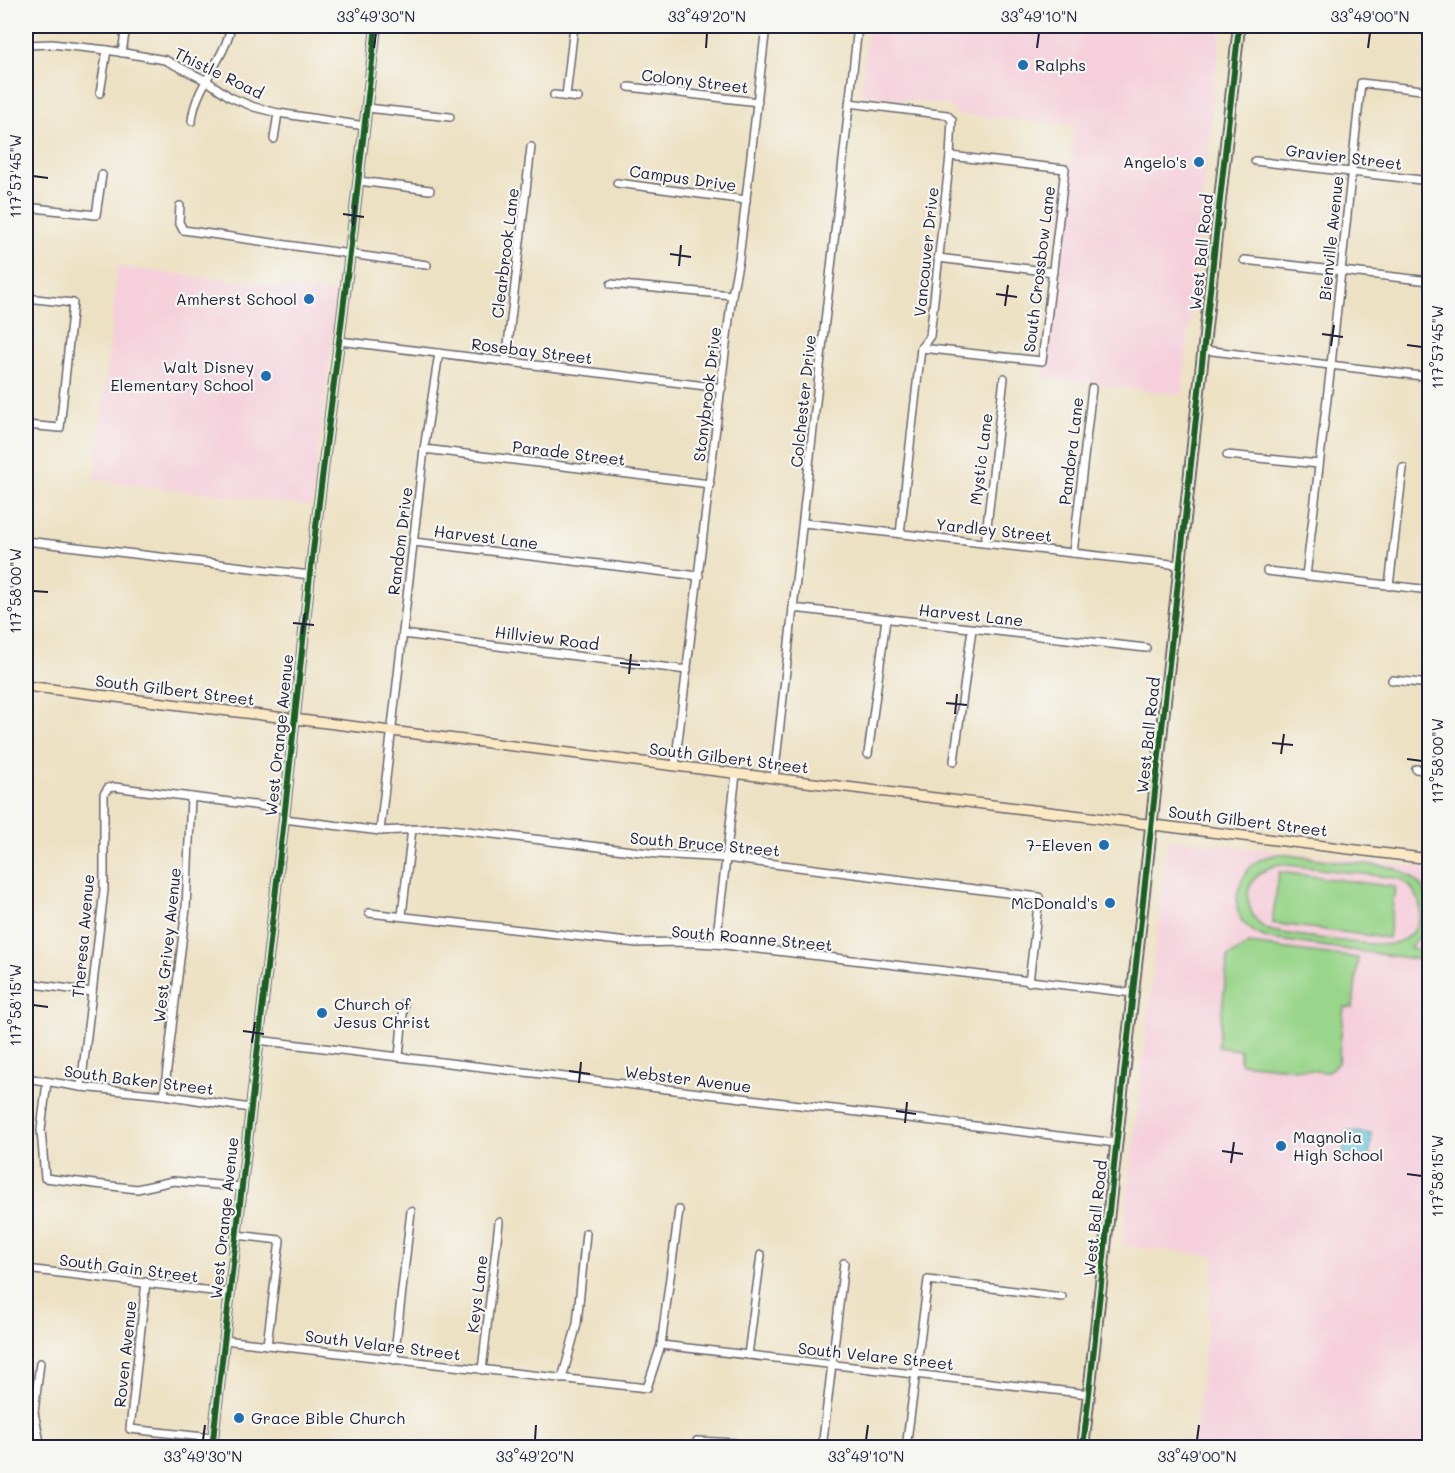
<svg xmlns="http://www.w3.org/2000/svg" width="1455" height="1473" font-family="Mali,sans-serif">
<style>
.built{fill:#f5cfdb}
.green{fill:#99d58a;stroke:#5e7c62;stroke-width:1.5;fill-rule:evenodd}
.water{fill:#62c7df;stroke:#42748d;stroke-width:1.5}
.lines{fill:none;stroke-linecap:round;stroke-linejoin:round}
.street-casing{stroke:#69656b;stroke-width:10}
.secondary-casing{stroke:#69656b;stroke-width:12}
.primary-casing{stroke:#69656b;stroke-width:14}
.street{stroke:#fff;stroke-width:7}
.secondary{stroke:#fae7c3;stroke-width:9}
.primary{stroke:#f2c26a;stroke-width:10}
.cycleway-casing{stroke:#f6f6f2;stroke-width:10}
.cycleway{stroke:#1b5e20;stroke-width:6}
.ticks{fill:none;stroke:#22223b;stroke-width:2}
.poi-dot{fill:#1f6fb2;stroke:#f6f6f2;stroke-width:2}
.labels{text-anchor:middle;stroke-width:4.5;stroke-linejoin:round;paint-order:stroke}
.poi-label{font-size:16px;fill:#22223b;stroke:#f6f6f2;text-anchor:end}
.street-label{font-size:16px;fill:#22223b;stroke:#f6f6f2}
.neatline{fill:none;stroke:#22223b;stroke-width:2}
.ticks-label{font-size:15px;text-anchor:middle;fill:#22223b}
</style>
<rect width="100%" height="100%" fill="#f6f6f2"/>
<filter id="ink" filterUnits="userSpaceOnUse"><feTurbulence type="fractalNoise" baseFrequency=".0167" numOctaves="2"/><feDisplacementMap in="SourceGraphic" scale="12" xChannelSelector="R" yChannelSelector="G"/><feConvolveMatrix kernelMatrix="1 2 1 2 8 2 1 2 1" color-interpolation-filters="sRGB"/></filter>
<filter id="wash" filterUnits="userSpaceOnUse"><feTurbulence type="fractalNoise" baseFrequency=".008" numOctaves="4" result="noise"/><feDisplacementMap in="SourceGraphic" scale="24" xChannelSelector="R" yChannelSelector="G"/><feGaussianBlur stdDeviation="1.35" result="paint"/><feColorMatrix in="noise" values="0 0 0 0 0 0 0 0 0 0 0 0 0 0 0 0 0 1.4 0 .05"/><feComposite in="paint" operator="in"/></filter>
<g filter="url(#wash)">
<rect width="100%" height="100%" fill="#ede1c3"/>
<!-- built -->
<g class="built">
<polygon points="868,26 1221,26 1182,395 1043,377 1074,127 1072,125 957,114 950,106 944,104 864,95 861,91"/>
<polygon points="118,267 337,293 311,506 95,480"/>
<polygon points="1168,839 1429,868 1429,1447 1194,1447 1215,1256 1122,1245"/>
</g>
<!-- green -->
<g class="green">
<path d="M1279,854C1306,857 1334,861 1362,864C1373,865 1387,865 1398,870C1437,886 1434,921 1410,948L1429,951V961L1271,939C1260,936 1250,931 1243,922C1230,904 1240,874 1256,862C1262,857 1271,856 1279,854ZM1279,864L1397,878C1430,892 1428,936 1391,944C1382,947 1280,934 1269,930C1256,925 1249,911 1248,897C1248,878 1263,869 1279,864Z"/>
<polygon points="1279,872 1395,887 1388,938 1272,923"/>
<polygon points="1249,944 1358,958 1353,1008 1344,1007 1338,1063 1327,1072 1240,1063 1240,1050 1218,1047 1228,957"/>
</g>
<!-- water -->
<polygon class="water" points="1346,1131 1372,1134 1369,1157 1343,1155"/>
</g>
<g filter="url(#ink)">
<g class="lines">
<defs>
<g id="street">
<polyline points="26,36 27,26"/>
<polyline points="26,45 51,44 107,50 165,60 207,81 230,97 254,107 278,113 365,126"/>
<polyline points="122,53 126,26"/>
<polyline points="629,87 758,102"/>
<polyline points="100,93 107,50"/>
<polyline points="554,95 578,98"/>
<polyline points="566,96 574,26"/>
<polyline points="849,103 947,115 952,120 950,156 930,336 921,348 900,534"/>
<polyline points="367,108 450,117"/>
<path d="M192,121C195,86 225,60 231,26"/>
<polyline points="274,139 278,113"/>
<polyline points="1255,161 1430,181"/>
<polyline points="359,181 430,190"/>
<polyline points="617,183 746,200"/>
<polyline points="180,206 179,222 183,230 427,265"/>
<polyline points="26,207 96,215 102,175"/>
<polyline points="938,258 1053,272"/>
<polyline points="1244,260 1430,281"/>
<polyline points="611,284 732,295"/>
<polyline points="26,298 73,303 60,428 26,425"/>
<polyline points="339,341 722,388"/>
<polyline points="921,348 1042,361 1065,169 950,156"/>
<polyline points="1204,350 1430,377"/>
<polyline points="506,362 531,147"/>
<polyline points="424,449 710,484"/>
<polyline points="1227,455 1319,464"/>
<polyline points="804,523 1180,565"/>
<polyline points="26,541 310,575"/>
<polyline points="414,542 699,576"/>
<polyline points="985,543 1004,378"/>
<polyline points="1073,553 1092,388"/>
<polyline points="1267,571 1430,590"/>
<polyline points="1306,576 1331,365 1361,83 1430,91"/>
<polyline points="1389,586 1403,468"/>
<polyline points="793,608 1146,648"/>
<polyline points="403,634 687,670"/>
<polyline points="1392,680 1430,684"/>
<polyline points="868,754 886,619"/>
<polyline points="954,761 972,629"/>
<polyline points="675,766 732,295 739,259 766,26"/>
<polyline points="1416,769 1430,771"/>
<polyline points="774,778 858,26"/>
<polyline points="284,819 380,831 442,828 657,854 726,858 1039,897 1029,982"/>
<polyline points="380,831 424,449 439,353"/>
<polyline points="369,913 637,943 675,942 716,944 1133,993"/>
<polyline points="402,915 412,829"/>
<polyline points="716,944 736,774"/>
<polyline points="26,983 92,992"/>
<polyline points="257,1040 1117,1143"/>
<polyline points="399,1057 404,1003"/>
<polyline points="26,1078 81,1087 164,1095 250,1108"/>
<polyline points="47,1082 41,1130 45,1178 137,1189 173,1181 241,1187"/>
<polyline points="81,1087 104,890 104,794 108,788 114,787 285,809"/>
<polyline points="164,1095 186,908 191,797"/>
<polyline points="236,1235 280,1240 267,1345"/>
<polyline points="26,1269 229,1293"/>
<polyline points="146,1282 130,1429 213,1438"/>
<polyline points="224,1340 647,1388 661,1345 679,1210"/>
<polyline points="661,1345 1089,1394"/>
<polyline points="748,1355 761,1255"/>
<polyline points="394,1360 411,1211"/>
<polyline points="40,1363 34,1412 41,1448"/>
<polyline points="482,1370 499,1222"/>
<polyline points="562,1379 577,1324 586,1233"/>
<polyline points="696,1448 697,1441 735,1443"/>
<polyline points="822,1448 844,1263"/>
<polyline points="906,1448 928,1280 1062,1297"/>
</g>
<g id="secondary">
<polyline points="26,686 1430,859"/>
<polyline points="212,1448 284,819 310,575 350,253 376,26"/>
</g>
<polyline id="primary" points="1083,1448 1239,26"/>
</defs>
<!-- street casing -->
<use href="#street" class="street-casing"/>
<!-- secondary casing -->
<use href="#secondary" class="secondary-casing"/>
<!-- primary casing -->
<use href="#primary" class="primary-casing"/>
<!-- street -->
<use href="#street" class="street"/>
<!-- secondary -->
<use href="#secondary" class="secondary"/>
<!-- primary -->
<use href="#primary" class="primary"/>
<defs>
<g id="cycleway">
<polyline points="212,1448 284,819 310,575 350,253 376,26"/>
<polyline points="1083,1448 1239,26"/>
</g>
</defs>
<!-- cycleway casing -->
<use href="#cycleway" class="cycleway-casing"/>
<!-- cycleway -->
<use href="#cycleway" class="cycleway"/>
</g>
</g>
<!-- ticks -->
<path class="ticks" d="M374,48L376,33M706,48L707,33M1037,48L1039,33M1368,48L1370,33M33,176L48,178M343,214L364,217M353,226L355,205M670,254L691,257M679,266L681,245M996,294L1017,297M1005,306L1008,285M1322,334L1343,337M1407,345L1422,347M1331,346L1334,325M33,591L48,592M293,623L314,625M302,634L305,613M620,663L640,665M629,674L631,654M946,703L967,705M955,714L957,694M1272,743L1293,745M1281,754L1284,734M1407,759L1422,761M33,1005L48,1007M243,1031L264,1034M252,1043L255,1022M569,1071L590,1074M579,1083L581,1062M896,1111L916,1114M905,1123L907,1102M1222,1151L1243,1154M1231,1163L1234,1142M1407,1174L1422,1176M203,1440L205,1425M535,1440L536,1425M866,1440L868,1425M1197,1440L1199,1425"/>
<!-- markers -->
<g class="poi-dot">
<circle cx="1023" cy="65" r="6"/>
<circle cx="1199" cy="162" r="6"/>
<circle cx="309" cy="299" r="6"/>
<circle cx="266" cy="376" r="6"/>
<circle cx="1104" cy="845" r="6"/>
<circle cx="1110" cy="903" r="6"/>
<circle cx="322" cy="1013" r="6"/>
<circle cx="1281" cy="1146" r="6"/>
<circle cx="239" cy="1418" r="6"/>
</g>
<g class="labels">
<!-- poi labels -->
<g class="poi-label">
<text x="1035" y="71" text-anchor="start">Ralphs</text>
<text x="1187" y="168">Angelo's</text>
<text x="297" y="305">Amherst School</text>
<text x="254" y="373">Walt Disney<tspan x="254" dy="18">Elementary School</tspan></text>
<text x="1092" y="851">7-Eleven</text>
<text x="1098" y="909">McDonald's</text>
<text x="334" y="1010" text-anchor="start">Church of<tspan x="334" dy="18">Jesus Christ</tspan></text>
<text x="1293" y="1143" text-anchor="start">Magnolia<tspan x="1293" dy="18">High School</tspan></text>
<text x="251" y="1424" text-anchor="start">Grace Bible Church</text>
</g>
<!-- street labels -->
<g class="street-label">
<text transform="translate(219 73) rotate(26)" y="6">Thistle Road</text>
<text transform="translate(695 81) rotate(7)" y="6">Colony Street</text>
<text transform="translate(1344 157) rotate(7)" y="6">Gravier Street</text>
<text transform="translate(683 178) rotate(8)" y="6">Campus Drive</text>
<text transform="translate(1331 238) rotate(-84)" y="6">Bienville Avenue</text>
<text transform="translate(926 252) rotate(-84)" y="6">Vancouver Drive</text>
<text transform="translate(1201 252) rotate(-84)" y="6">West Ball Road</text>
<text transform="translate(505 253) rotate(-83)" y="6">Clearbrook Lane</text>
<text transform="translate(1039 269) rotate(-83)" y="6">South Crossbow Lane</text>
<text transform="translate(532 351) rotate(7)" y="6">Rosebay Street</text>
<text transform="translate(707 394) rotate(-83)" y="6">Stonybrook Drive</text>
<text transform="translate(803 401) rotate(-84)" y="6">Colchester Drive</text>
<text transform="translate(1071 451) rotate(-83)" y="6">Pandora Lane</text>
<text transform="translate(569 453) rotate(7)" y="6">Parade Street</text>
<text transform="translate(981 459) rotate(-83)" y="6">Mystic Lane</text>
<text transform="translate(994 530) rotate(6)" y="6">Yardley Street</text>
<text transform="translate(486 537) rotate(7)" y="6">Harvest Lane</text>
<text transform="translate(400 541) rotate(-83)" y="6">Random Drive</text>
<text transform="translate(971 615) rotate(6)" y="6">Harvest Lane</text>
<text transform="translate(547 638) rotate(7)" y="6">Hillview Road</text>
<text transform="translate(175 690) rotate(7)" y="6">South Gilbert Street</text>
<text transform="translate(279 735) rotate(-84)" y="6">West Orange Avenue</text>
<text transform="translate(1148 735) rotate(-84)" y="6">West Ball Road</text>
<text transform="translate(729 758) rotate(7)" y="6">South Gilbert Street</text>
<text transform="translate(1248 821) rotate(7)" y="6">South Gilbert Street</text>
<text transform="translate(705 844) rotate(5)" y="6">South Bruce Street</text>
<text transform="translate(83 936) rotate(-85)" y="6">Theresa Avenue</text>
<text transform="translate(752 938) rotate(5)" y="6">South Roanne Street</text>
<text transform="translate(167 945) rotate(-84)" y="6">West Grivey Avenue</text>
<text transform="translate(688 1079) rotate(7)" y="6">Webster Avenue</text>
<text transform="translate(139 1080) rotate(7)" y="6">South Baker Street</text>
<text transform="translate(224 1218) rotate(-84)" y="6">West Orange Avenue</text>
<text transform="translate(1095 1218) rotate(-84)" y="6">West Ball Road</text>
<text transform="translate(129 1268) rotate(7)" y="6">South Gain Street</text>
<text transform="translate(477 1294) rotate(-83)" y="6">Keys Lane</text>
<text transform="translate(383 1345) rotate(7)" y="6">South Velare Street</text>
<text transform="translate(125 1354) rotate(-84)" y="6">Roven Avenue</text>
<text transform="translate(876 1356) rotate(6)" y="6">South Velare Street</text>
</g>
</g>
<!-- margin -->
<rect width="1455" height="1473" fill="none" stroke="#f6f6f2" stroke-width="66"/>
<rect x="33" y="33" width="1389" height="1407" class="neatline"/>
<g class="ticks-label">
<text x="376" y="22">33°49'30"N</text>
<text x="707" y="22">33°49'20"N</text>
<text x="1039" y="22">33°49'10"N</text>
<text x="1370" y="22">33°49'00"N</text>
<text transform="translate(16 176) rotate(-90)" y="5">117°57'45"W</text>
<text transform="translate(1438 347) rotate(-90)" y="5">117°57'45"W</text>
<text transform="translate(16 591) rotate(-90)" y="5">117°58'00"W</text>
<text transform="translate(1438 761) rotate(-90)" y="5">117°58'00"W</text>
<text transform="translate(16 1005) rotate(-90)" y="5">117°58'15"W</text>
<text transform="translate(1438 1176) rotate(-90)" y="5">117°58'15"W</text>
<text x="203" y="1462">33°49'30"N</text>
<text x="535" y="1462">33°49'20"N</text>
<text x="866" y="1462">33°49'10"N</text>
<text x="1197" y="1462">33°49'00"N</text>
</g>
</svg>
